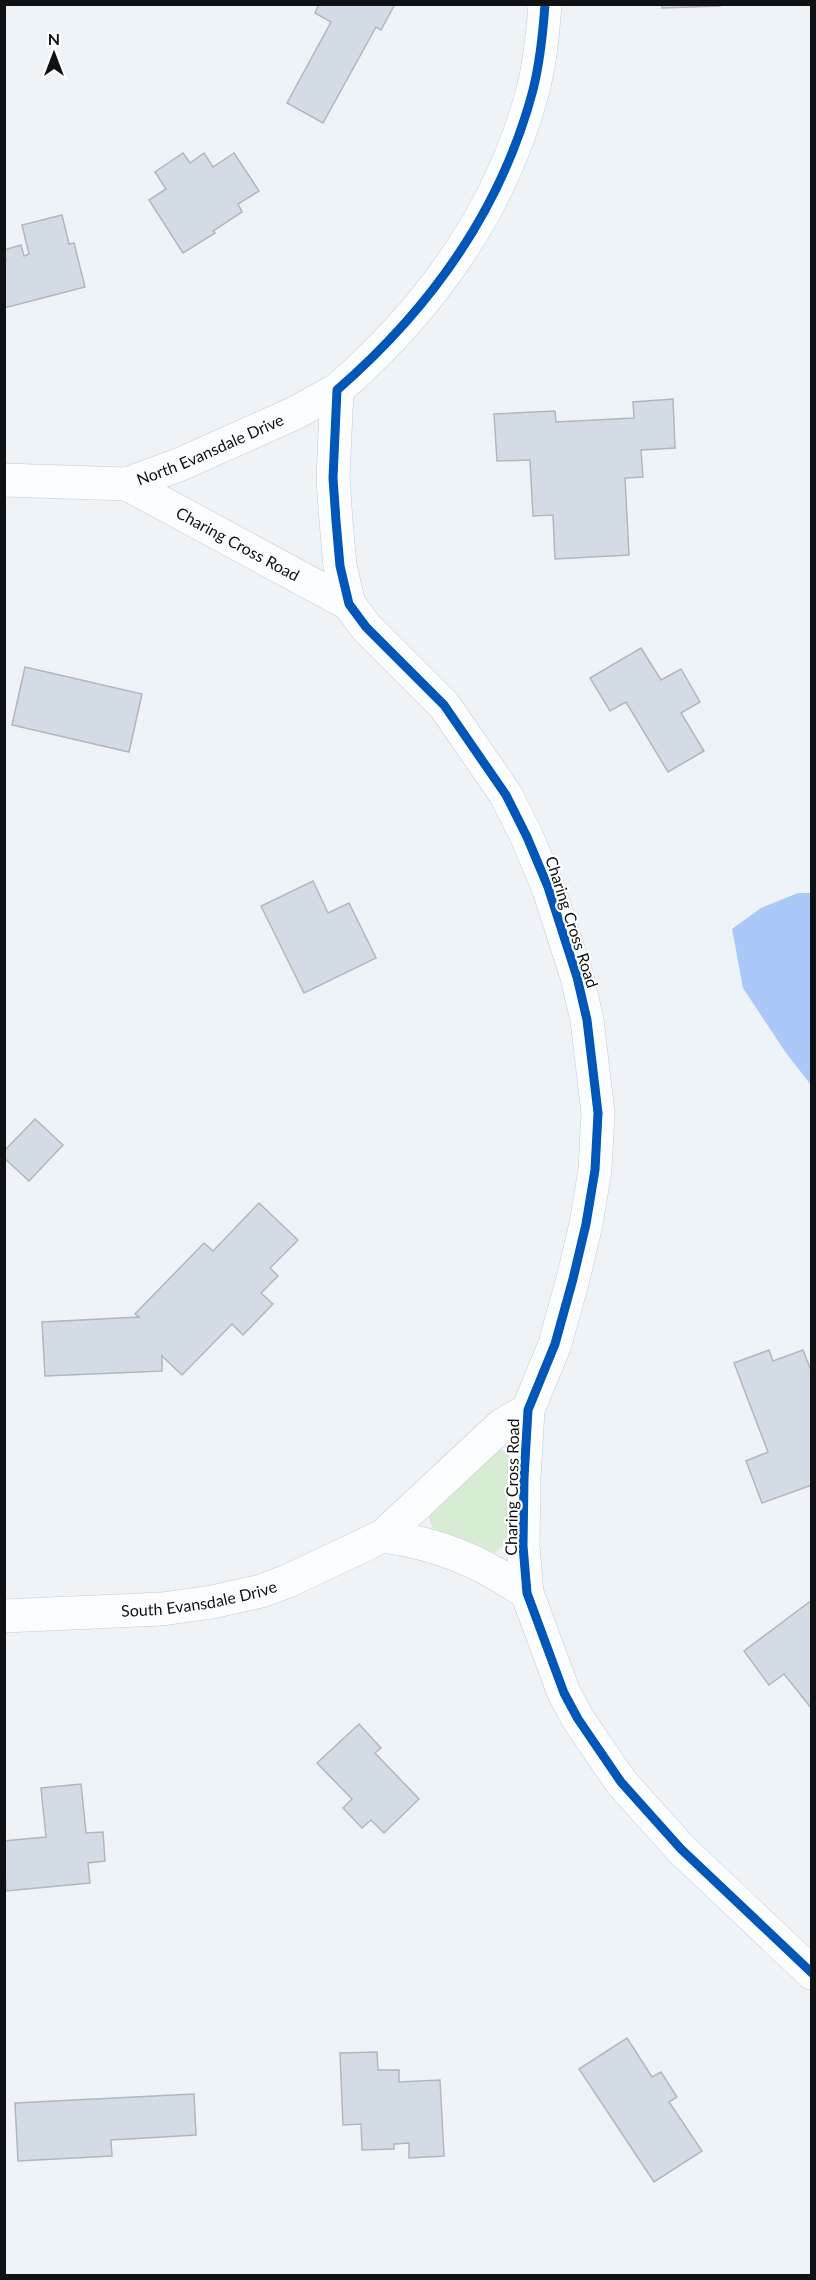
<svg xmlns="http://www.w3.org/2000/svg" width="816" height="2280" font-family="Lato,sans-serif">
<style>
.green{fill:#d8ebd4}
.water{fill:#aac8f8}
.building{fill:#d3dce5;stroke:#b3b6ba;stroke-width:1.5}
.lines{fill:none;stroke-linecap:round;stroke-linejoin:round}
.minor-casing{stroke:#c6cacd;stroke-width:34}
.minor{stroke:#fcfdfe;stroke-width:33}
.cycleway-casing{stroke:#fff;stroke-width:13}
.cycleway{stroke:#0057b8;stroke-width:9}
.labels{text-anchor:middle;stroke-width:4.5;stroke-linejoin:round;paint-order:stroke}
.street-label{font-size:16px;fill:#0f1215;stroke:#fff}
</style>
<rect width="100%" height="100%" fill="#eef3f8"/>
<!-- green -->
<polygon class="green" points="496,1450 502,1450 508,1453 509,1457 507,1542 495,1553 433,1529 428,1515"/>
<!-- water -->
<polygon class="water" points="798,893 811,893 811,1085 786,1053 743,988 732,929 761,908"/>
<!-- building -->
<g class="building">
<polygon points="319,4 395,4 381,30 376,27 323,123 287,103 331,22 315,13"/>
<polygon points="662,4 720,4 720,6 662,8"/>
<polygon points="183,153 190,163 204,153 213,167 234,153 259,191 238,204 242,212 213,231 215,233 183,253 149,200 166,189 155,172"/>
<polygon points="62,215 69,244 74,243 85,287 4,308 4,261 6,260 4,250 21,245 24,256 29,254 22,225"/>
<polygon points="673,399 675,448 641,450 643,477 625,478 629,555 555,559 553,515 533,516 530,460 497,461 494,414 555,411 556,422 634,418 633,402"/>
<polygon points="641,648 661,680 681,669 700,702 681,713 704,751 668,772 626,702 610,711 590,678"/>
<polygon points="25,667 142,694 129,752 12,725"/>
<polygon points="313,881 328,913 349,903 376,958 304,993 261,906"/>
<polygon points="35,1119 63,1145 29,1181 4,1158 4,1151"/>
<polygon points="259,1203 298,1240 270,1268 278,1276 261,1293 273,1304 243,1335 232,1324 182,1375 162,1356 162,1371 45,1376 42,1322 139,1317 135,1314 204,1243 213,1251"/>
<polygon points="769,1350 773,1361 803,1350 810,1368 812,1368 812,1485 762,1503 746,1461 768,1452 734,1363"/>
<polygon points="812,1600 812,1709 784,1674 769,1685 744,1651"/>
<polygon points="359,1724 381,1748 375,1753 419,1799 384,1833 371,1820 362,1828 343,1808 352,1799 317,1763"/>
<polygon points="81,1784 86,1833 103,1832 105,1861 88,1863 90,1883 6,1891 4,1841 46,1837 41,1788"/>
<polygon points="627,2038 652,2077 661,2072 677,2097 669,2102 702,2151 654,2182 579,2069"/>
<polygon points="377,2052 378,2070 399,2070 399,2082 440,2080 444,2156 409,2158 409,2143 394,2144 394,2149 362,2150 361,2124 343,2125 340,2053"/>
<polygon points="194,2094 196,2135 111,2140 112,2156 18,2161 15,2103"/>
</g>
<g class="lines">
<defs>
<g id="minor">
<path d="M545,4C543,33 540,62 533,90C501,211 430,309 337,390L333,478L336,521L340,566L349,604L366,627L444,705L506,795L527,837L548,887L577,977L587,1020L598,1113L595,1170L586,1224L573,1279L555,1344L528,1410L524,1478L523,1546L527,1593L564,1693L578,1719L621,1782L681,1849L812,1973"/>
<path id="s1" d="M4,480L127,484L181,464L295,413L337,390"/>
<path id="s2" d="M127,484L349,604"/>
<path d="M383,1536C439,1544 480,1561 527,1593"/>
<path id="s3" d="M4,1616L162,1609L212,1602L261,1591L288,1581L383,1536L502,1425L528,1410"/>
</g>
</defs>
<!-- minor casing -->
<use href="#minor" class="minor-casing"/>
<!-- minor -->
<use href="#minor" class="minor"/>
<defs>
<path id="cycleway" d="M545,4C543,33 540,62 533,90C501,211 430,309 337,390L333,478L336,521L340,566L349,604L366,627L444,705L506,795L527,837L548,887L577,977L587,1020L598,1113L595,1170L586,1224L573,1279L555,1344L528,1410L524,1478L523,1546L527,1593L564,1693L578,1719L621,1782L681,1849L812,1973"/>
</defs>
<!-- cycleway casing -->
<use href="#cycleway" class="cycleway-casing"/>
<!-- cycleway -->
<use href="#cycleway" class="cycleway"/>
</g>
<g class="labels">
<!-- street labels -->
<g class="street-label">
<text dy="6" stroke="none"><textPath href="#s1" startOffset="213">North Evansdale Drive</textPath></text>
<text dy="6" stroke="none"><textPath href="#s2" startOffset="126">Charing Cross Road</textPath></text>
<text transform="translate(572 922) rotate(72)" y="6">Charing Cross Road</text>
<text transform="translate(512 1487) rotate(-89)" y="6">Charing Cross Road</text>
<text dy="6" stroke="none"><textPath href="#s3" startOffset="196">South Evansdale Drive</textPath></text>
</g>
</g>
<!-- border -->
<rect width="816" height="2280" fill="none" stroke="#0f1215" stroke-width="12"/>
<!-- north arrow -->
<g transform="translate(54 54)" stroke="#ffffff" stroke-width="4.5" paint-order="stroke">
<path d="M0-4.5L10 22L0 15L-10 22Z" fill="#0f1215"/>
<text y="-9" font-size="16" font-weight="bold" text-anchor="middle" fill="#0f1215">N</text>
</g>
</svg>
